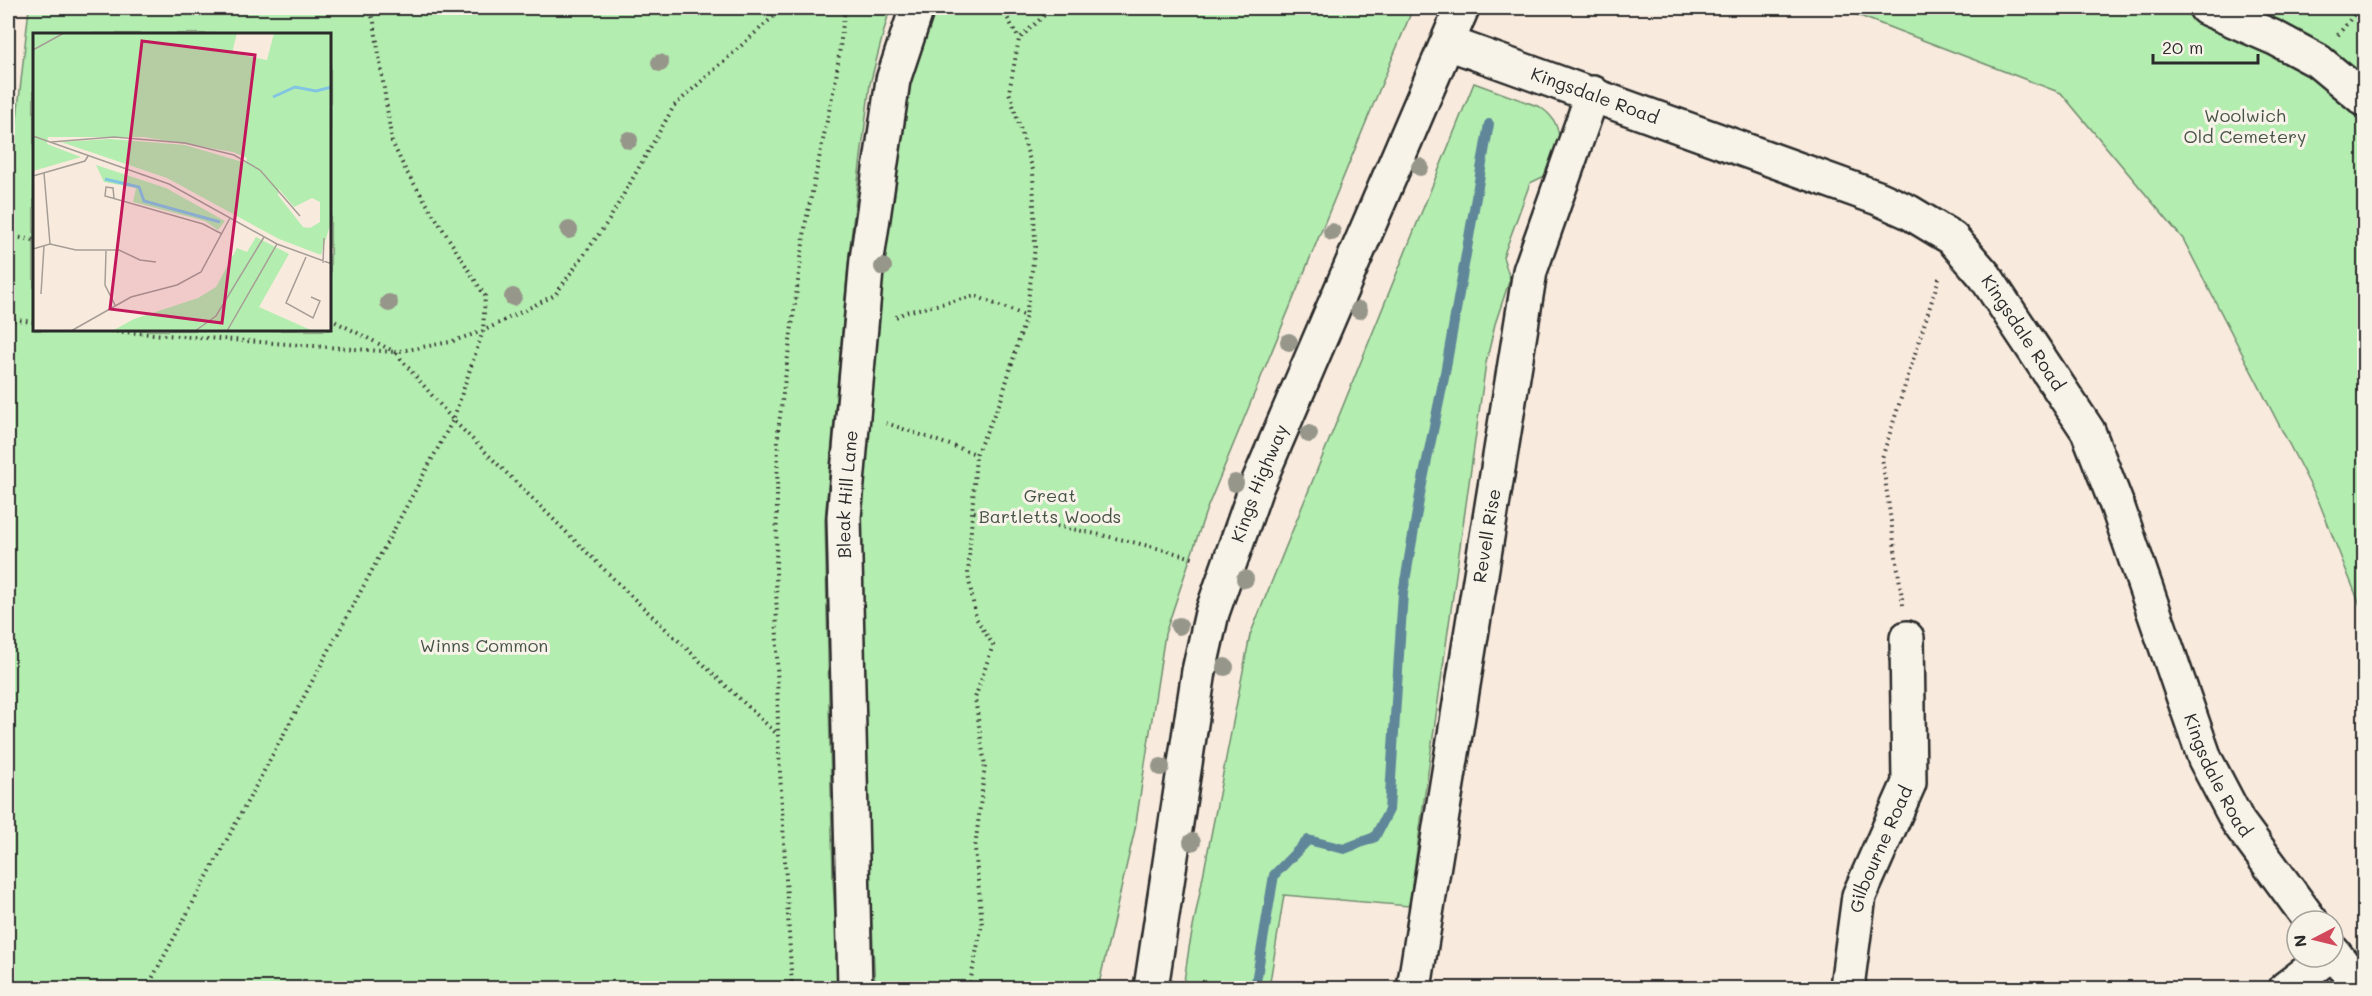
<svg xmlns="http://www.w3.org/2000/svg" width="2372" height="996" font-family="Mali,sans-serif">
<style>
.green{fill:#b4edb0;stroke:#708c6e;stroke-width:1.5;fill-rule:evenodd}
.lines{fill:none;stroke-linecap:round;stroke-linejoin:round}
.stream{stroke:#5f8799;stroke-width:10}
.minor-casing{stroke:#2b2b2b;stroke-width:38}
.path{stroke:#2b2b2b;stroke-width:4;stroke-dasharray:1.5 4.5;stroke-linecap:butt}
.minor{stroke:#f7f3e8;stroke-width:33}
.tree{fill:#96968a}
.labels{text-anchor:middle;stroke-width:6;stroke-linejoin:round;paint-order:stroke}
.street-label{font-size:18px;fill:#2b2b2b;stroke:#f7f3e8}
.park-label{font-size:18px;fill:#465246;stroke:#f7f3e8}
.inset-river{fill:none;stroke:#82c5e3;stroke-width:3}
.inset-road{fill:none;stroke:#a69e96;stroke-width:1.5}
.view{fill:#c2185b;fill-opacity:0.15;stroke:#c2185b;stroke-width:3}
.inset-edge{fill:none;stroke:#2b2b2b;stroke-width:3}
</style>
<rect width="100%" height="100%" fill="#f8eadd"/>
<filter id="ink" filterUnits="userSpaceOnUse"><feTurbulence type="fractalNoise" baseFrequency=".0167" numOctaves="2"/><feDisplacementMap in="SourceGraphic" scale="12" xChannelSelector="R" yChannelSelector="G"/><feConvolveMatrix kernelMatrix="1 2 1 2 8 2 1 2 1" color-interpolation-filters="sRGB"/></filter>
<g filter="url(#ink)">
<!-- green -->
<g class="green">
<path d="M29,8H890L870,84L849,255L825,520L833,880L839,988H8V200ZM34,34H330V330H34Z"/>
<polygon points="936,8 1413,8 1206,511 1165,634 1135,829 1098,988 875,988 870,884 861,513 884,252 911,82"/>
<polygon points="1839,8 2364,8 2364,615 2319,502 2183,239 2061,93"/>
<path d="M1474,83L1540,107C1552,115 1556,122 1559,135L1562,137L1549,174L1530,183L1503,257L1510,279L1495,324L1486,363L1409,906L1284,895L1269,988H1183L1189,948L1250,635Z"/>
</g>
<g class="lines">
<!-- stream -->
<polyline class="stream" points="1255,988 1274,875 1308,840 1344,849 1375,837 1389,810 1403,593 1421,489 1445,373 1489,124"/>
<defs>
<g id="minor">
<polyline points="2206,8 2275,38 2318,61 2364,99"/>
<path id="s1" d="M1448,43L1878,198L1909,212L1952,238L1985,276L2088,431L2118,508L2205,759L2238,822L2311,921"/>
<polyline points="2333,952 2361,988"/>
<path id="s2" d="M855,988L844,517L867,259L893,80L917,8"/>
<path id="s3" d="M1151,988L1199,671L1212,613L1256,488L1462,8"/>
<path id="s4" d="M1414,988L1530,271L1593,93"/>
<path id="s5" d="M1849,988L1848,979L1859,896L1909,783L1907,638"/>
<polyline points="2286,988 2327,957"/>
</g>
</defs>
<!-- minor casing -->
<use href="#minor" class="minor-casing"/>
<!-- path -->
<g class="path">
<polyline points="1002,8 1019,39"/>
<polyline points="2338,35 2359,8"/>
<polyline points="8,236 34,240"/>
<polyline points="896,317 906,312 975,296 1026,316"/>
<polyline points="8,319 34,322"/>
<polyline points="330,319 395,352 450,342 483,331 555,295 609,220 674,106 783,8"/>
<polyline points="98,330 395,352 453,420 630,595 778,735"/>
<polyline points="886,423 976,454"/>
<path d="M974,512C1048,524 1123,537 1196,559"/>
<polyline points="1903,605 1882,458 1939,278"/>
<polyline points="147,988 453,420 483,331 485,296 406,171 392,142 374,22 369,8"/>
<polyline points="792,988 778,735 776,568 778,431 806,221 836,78 845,8"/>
<polyline points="969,988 982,924 975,848 985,766 975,698 993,645 976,618 968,575 976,454 1001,400 1026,316 1035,247 1033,170 1009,92 1019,39 1052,8"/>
</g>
<!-- minor -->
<use href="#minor" class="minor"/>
</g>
<!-- trees -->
<g class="tree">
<circle cx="660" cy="63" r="9"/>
<circle cx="629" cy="140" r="9"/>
<circle cx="1420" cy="167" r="9"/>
<circle cx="569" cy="230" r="9"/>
<circle cx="1332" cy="232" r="9"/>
<circle cx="883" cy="267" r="9"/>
<circle cx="513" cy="297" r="9"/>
<circle cx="389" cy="303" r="9"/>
<circle cx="1359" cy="310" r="9"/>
<circle cx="1289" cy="342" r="9"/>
<circle cx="1309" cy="434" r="9"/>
<circle cx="1235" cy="483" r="9"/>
<circle cx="1245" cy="579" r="9"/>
<circle cx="1179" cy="626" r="9"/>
<circle cx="1225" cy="667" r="9"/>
<circle cx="1161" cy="767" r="9"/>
<circle cx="1192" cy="842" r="9"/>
</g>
</g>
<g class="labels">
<!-- street labels -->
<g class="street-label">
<text dy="6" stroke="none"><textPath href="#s1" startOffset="156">Kingsdale Road</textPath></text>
<text dy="6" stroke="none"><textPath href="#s1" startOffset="660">Kingsdale Road</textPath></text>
<text dy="6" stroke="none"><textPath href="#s3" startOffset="518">Kings Highway</textPath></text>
<text dy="6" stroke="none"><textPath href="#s2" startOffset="494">Bleak Hill Lane</textPath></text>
<text dy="6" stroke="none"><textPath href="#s4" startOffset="458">Revell Rise</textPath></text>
<text dy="6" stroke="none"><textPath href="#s1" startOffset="1146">Kingsdale Road</textPath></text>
<text dy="6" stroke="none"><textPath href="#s5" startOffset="144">Gilbourne Road</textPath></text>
</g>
<!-- park labels -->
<g class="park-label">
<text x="2245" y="122">Woolwich<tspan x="2245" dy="21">Old Cemetery</tspan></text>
<text x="1050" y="502">Great<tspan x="1050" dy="21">Bartletts Woods</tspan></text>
<text x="484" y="652">Winns Common</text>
</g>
</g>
<!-- overview -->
<g transform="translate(33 33)">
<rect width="298" height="298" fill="#f8eadd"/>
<path d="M0,0H204L199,20L234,27L241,0H298L299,186L288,222L246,206L134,145L28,109L77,106L152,112L213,130L214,125L200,119L111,104H15L14,111L48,124L0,138ZM246,156L261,174L279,165L287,169V189L277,195L270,194L245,162ZM63,132L133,155L192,188L185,197L172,188L100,169L103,155L71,149ZM223,204L256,221L226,274L280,298H79L101,286L165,265L183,254L204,215L214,219Z" fill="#b4edb0" fill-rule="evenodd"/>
<path class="inset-river" d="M240,64L262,54L283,58L299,54M72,146L106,154L111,168L187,189"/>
<path class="inset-road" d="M0,17L31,0M0,103L136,151L244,211L299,231M18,109L81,104L152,110L201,122L227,137L267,183M0,143L52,128L55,123M81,165L80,155L73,154L72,163L170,191L189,201M17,211L43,217H86L107,227L123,229M0,216L17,211L11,140M73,218L72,252L82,272M273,224L253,270L280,285L287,268L278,264M290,230L291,205M8,261L11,213M38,298L98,264L144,252L168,239L197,185M162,298L183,283L231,204M194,298L244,211"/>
<path class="view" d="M109,8L222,22L189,290L77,276Z"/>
<rect width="298" height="298" class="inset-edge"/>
</g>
<!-- margin -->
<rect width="2372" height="996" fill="none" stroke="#f7f3e8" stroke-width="30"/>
<rect x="15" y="15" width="2342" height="966" fill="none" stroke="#2b2b2b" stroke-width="2" filter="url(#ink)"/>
<!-- north arrow -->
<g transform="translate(2315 939) rotate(263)"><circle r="28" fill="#f7f3e8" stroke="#a5a39c" stroke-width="1.5"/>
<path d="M0-4.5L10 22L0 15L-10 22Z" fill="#d1495b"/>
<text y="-9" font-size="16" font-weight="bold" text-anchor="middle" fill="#2b2b2b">N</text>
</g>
<!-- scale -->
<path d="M2153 54v9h105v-9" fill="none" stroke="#2b2b2b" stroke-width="3"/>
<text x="2162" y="54" font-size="18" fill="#2b2b2b" stroke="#f7f3e8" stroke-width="4.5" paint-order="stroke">20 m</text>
</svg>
